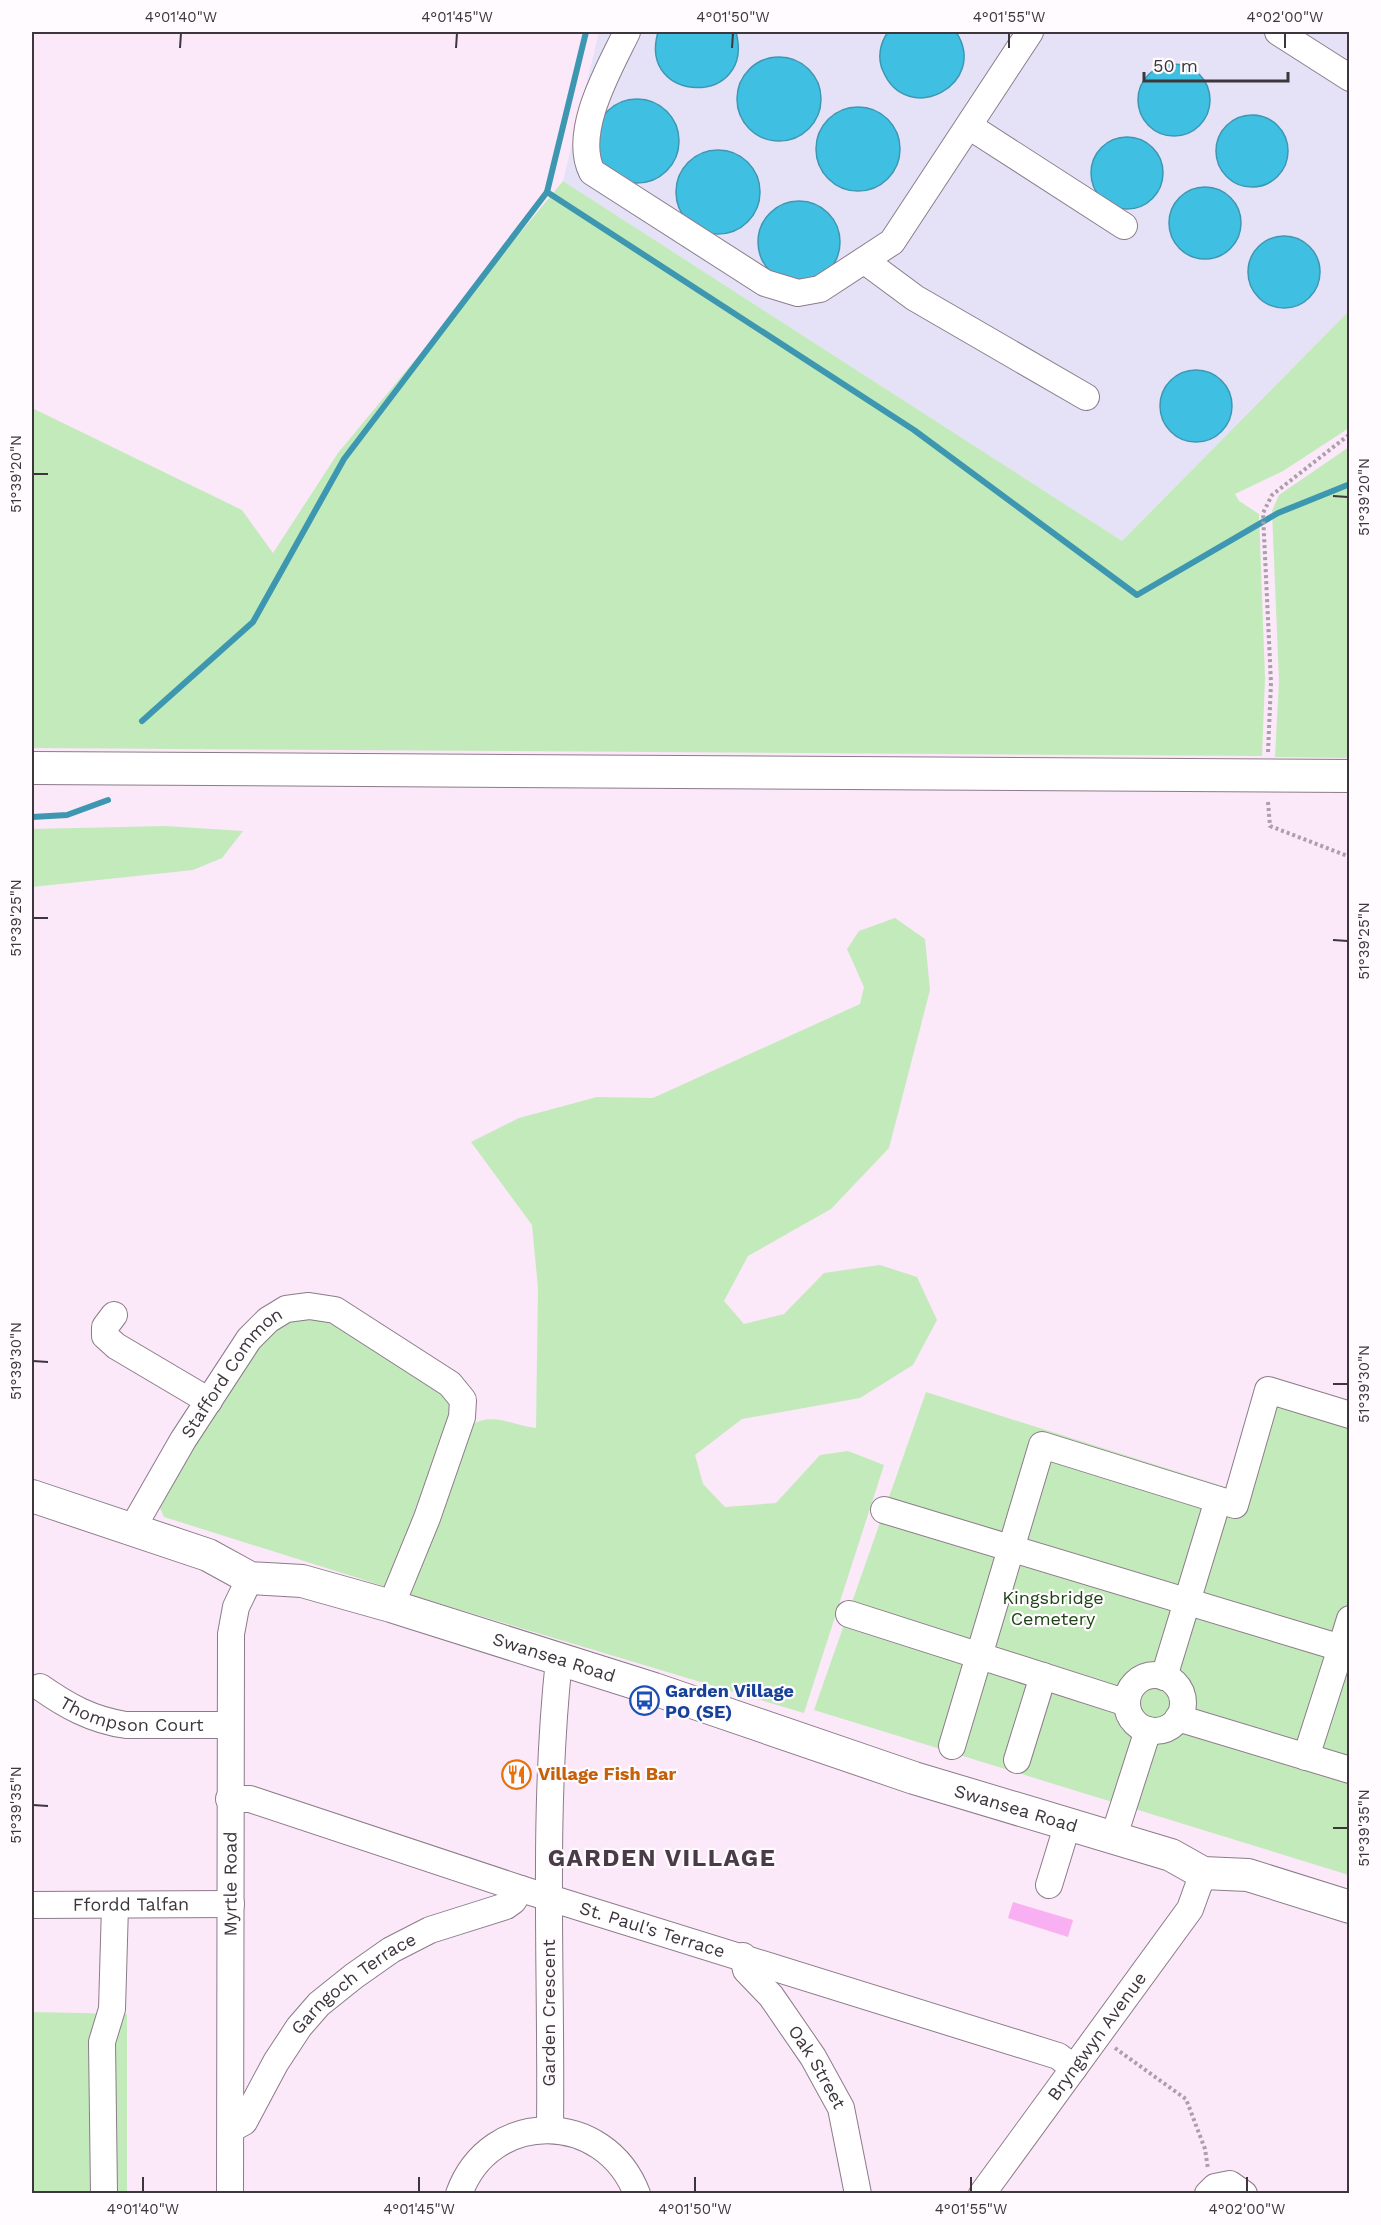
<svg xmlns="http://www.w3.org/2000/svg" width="1381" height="2225" font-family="'Work Sans',sans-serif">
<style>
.industrial{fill:#e5e2f8}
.green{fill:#c3eabb}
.water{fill:#3fc0e3;stroke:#3e97b1;stroke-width:1.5}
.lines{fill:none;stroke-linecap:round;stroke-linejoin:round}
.stream{stroke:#3e97b1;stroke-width:6}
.building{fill:#f9b0f2}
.minor-casing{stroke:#8c7b8a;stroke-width:28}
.major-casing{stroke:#8c7b8a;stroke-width:34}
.path{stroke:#ac9eab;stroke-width:4;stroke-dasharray:3 3;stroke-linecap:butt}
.minor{stroke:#fff;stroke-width:26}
.major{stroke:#fff;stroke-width:32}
.ticks{fill:none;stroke:#3d363d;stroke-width:2}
.labels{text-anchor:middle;stroke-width:4.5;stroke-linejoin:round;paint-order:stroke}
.street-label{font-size:18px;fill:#3d363d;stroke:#fffbfe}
.park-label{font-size:18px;fill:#1b4413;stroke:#fffbfe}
.transit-label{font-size:18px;font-weight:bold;fill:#164399;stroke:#fffbfe;text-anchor:start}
.food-label{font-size:18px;font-weight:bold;fill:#c56008;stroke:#fffbfe;text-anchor:start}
.district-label{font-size:24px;font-weight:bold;letter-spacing:1.5px;fill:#4a3b48;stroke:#fffbfe}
.neatline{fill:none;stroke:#3d363d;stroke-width:2}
.ticks-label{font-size:15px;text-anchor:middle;fill:#3d363d}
</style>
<rect width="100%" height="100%" fill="#fbe8f9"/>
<!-- industrial -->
<polygon class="industrial" points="599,32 1349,32 1349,311 1122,541 563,181"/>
<!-- green -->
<g class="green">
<polygon points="563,181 1122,541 1349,311 1349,428 1283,471 1235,494 1239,501 1259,514 1265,678 1262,756 32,748 32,408 242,510 273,553 338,453"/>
<polygon points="1349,447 1349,758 1275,757 1279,681 1272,511 1279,495"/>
<polygon points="165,826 243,831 222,858 193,870 32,887 32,829"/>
<path d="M895,918L925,939L930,990L889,1148L831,1209L748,1256L724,1301L744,1324L784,1314L824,1273L880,1265L917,1277L937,1320L913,1365L860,1398L742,1419L695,1455L703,1484L725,1507L776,1503L820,1455L848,1451L884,1465L804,1713L404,1593L470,1427C488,1410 515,1426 536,1428L538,1288L532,1225L471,1142L519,1118L597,1097L653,1098L860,1004L864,987L847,949L859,931Z"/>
<polygon points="318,1317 337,1324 440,1391 452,1404 456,1417 393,1589 164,1517 160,1508 160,1496 253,1351 280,1327 294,1320"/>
<polygon points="1260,1381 1349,1407 1349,1875 814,1710 926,1392 1232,1489"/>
<polygon points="32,2012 127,2014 127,2193 32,2194"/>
</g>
<!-- water -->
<g class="water">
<path d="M658,32H736C756,107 637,105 658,32Z"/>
<path d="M888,32H956C990,84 907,128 883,71C877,58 880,43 888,32Z"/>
<circle cx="779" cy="99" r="42"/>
<circle cx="1174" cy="100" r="36"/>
<circle cx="637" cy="141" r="42"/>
<circle cx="858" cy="149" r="42"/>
<circle cx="1252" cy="151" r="36"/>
<circle cx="1127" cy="173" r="36"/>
<circle cx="718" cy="192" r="42"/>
<circle cx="1205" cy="223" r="36"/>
<circle cx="799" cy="242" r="41"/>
<circle cx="1284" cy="272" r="36"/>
<circle cx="1196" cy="406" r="36"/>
</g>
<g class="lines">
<!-- stream -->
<g class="stream">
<polyline points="547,192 914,430 1137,595 1278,513 1350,484"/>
<polyline points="142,721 253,622 344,459 547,192 586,32"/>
<polyline points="32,817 67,815 108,800"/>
</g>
</g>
<!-- building -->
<polygon class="building" points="1013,1902 1073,1920 1068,1937 1008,1918"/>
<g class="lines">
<defs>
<g id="minor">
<path d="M627,32C609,69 572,132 592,172L765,283L798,293L820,289L892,242L1030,32"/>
<polyline points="1278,32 1350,78"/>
<polyline points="969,126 1124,226"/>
<polyline points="865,261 915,298 1086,397"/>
<polyline points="114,1315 105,1327 105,1336 116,1346 209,1401"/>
<polyline points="884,1510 1341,1648 1306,1757"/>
<path id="s1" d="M132,1529L183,1440L249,1339L268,1320L286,1309L309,1306L335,1310L450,1384L463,1400L462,1417L427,1518L391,1606"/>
<polyline points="849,1614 1127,1703"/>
<polyline points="1341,1648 1350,1619"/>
<circle cx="1155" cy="1703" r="28"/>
<polyline points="1164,1677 1218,1500"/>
<path id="s2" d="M40,1687C67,1706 92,1720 126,1725H229"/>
<polyline points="1178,1718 1350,1770"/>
<polyline points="952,1746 1042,1445 1235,1505 1268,1390 1350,1415"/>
<polyline points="1017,1760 1043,1676"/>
<path id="s3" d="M229,1799H250L521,1889L1058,2056L1074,2068"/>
<polyline points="1114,1836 1148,1730"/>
<polyline points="1049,1885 1068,1823"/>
<path id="s4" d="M32,1905L231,1904"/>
<path id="s5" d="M743,1956L746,1970L771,1996L813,2057L841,2108L858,2194"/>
<path id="s6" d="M231,2129L244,2122L276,2062L299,2027L319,2004L354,1976L391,1950L430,1930L506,1906L513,1901L521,1889"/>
<path d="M550,2129C552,1973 542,1816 559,1660"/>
<polyline points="104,2194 102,2042 112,2009 115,1906"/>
<path id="s7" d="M230,2194L231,1634L236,1607L250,1578"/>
<path d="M459,2194C490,2108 605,2110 637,2194"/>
<path id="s8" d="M982,2194L1190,1909L1203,1873"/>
<polyline points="1208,2194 1215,2187 1230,2184 1244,2194"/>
</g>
<g id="major">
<polyline points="32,768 1350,776"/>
<path id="s9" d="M32,1496L208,1555L250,1578L302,1581L391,1606L654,1689L914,1778L1171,1855L1203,1873L1248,1875L1350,1907"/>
</g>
</defs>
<!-- minor casing -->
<use href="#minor" class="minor-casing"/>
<!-- major casing -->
<use href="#major" class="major-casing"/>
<!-- path -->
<g class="path">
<polyline points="1268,752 1271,683 1263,513 1272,495 1350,434"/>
<polyline points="1268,802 1270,826 1350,857"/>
<polyline points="1115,2048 1186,2099 1205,2149 1208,2169"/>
</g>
<!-- minor -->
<use href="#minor" class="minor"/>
<!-- major -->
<use href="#major" class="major"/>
</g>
<!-- ticks -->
<path class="ticks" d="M180,48L181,33M456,48L457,33M732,48L733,33M1009,48V33M1285,48V33M33,474H48M1333,496L1348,497M33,918H48M1333,940L1348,941M33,1361L48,1362M1333,1384H1348M33,1805L48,1806M1333,1828H1348M143,2192V2177M419,2192V2177M695,2192V2177M971,2192V2177M1247,2192V2177"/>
<!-- icons -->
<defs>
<symbol id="bus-ring" viewBox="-11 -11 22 22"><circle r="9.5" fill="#fffbfe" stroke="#1a4fb4" stroke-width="1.5"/><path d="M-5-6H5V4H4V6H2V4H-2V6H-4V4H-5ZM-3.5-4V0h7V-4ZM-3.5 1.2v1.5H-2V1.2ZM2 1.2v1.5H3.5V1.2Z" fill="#1a4fb4"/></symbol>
<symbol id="restaurant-ring" viewBox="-11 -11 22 22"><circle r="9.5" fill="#fffbfe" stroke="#e8710a" stroke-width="1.5"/><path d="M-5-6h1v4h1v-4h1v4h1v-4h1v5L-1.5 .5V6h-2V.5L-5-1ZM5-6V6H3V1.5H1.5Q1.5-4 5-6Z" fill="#e8710a"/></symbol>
</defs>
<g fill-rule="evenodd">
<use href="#bus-ring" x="628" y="1684" width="33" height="33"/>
<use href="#restaurant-ring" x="500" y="1758" width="33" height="33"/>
</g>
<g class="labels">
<!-- street labels -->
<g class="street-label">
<text dy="6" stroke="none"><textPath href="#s1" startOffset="186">Stafford Common</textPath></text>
<text dy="6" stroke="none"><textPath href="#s9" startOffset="549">Swansea Road</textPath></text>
<text dy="6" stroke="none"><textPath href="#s2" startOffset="99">Thompson Court</textPath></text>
<text dy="6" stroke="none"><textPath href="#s9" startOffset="1035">Swansea Road</textPath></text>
<text dy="6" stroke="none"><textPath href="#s7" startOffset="310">Myrtle Road</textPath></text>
<text dy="6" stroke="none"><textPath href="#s4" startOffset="99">Ffordd Talfan</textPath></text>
<text dy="6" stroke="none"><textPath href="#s3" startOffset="444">St. Paul's Terrace</textPath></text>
<text dy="6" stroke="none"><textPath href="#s6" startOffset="195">Garngoch Terrace</textPath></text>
<text transform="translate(549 2013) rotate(-90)" y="6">Garden Crescent</text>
<text dy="6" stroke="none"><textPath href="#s8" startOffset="195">Bryngwyn Avenue</textPath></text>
<text dy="6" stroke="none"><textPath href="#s5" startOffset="135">Oak Street</textPath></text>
</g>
<!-- park labels -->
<g class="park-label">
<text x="1053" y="1604">Kingsbridge<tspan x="1053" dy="21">Cemetery</tspan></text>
</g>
<!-- transit labels -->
<g class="transit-label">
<text x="665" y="1697">Garden Village<tspan x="665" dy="21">PO (SE)</tspan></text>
</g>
<!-- food labels -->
<g class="food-label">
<text x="538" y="1780">Village Fish Bar</text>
</g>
<!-- district labels -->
<g class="district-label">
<text x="662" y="1866">GARDEN VILLAGE</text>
</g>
</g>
<!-- border -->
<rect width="1381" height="2225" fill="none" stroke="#fffbfe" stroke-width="66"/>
<!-- scale -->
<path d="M1144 72v9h144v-9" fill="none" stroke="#3d363d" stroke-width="3"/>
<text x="1153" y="72" font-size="18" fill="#3d363d" stroke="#fffbfe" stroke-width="4.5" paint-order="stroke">50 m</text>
<rect x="33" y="33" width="1315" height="2159" class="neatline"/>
<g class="ticks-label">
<text x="181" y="22">4°01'40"W</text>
<text x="457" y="22">4°01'45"W</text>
<text x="733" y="22">4°01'50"W</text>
<text x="1009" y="22">4°01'55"W</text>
<text x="1285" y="22">4°02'00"W</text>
<text transform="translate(16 474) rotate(-90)" y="5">51°39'20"N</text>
<text transform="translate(1364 497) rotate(-90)" y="5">51°39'20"N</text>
<text transform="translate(16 918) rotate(-90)" y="5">51°39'25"N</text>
<text transform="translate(1364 941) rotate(-90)" y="5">51°39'25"N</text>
<text transform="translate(16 1361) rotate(-90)" y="5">51°39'30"N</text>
<text transform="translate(1364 1384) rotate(-90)" y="5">51°39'30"N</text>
<text transform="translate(16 1805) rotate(-90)" y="5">51°39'35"N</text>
<text transform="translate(1364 1828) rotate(-90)" y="5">51°39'35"N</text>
<text x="143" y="2214">4°01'40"W</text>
<text x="419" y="2214">4°01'45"W</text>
<text x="695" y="2214">4°01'50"W</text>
<text x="971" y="2214">4°01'55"W</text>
<text x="1247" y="2214">4°02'00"W</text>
</g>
</svg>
